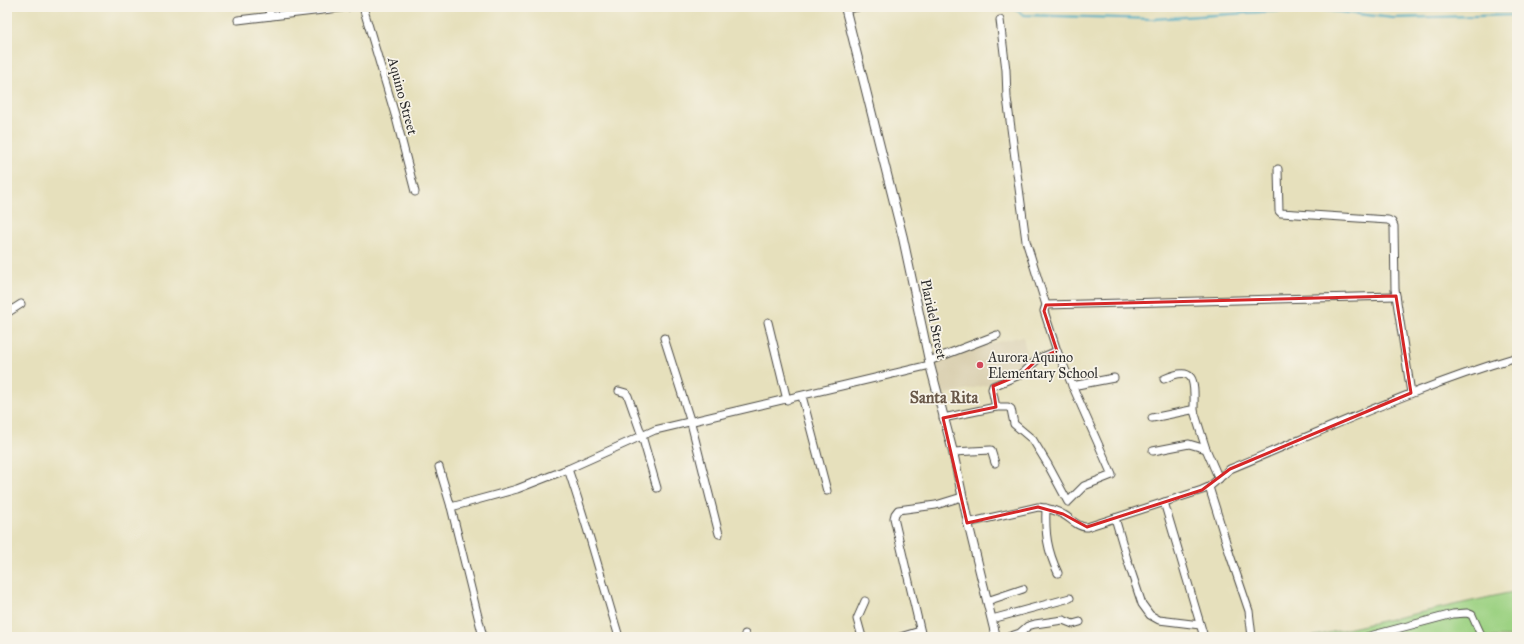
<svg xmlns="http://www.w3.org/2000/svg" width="1524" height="644" font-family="'IM FELL Great Primer',serif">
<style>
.built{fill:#dad0b1}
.green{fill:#9dd283;stroke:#647e57}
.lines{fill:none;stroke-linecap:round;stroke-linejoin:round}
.stream{stroke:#46aac6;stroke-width:2}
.minor-casing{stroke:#474641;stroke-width:9}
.tertiary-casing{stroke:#474641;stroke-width:10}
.minor{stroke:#fff;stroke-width:7}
.tertiary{stroke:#fff;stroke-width:8}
.marked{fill:none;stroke:#d62828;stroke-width:3;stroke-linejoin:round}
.poi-dot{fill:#d1495b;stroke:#f7f3e8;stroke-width:1.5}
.labels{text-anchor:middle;stroke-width:3.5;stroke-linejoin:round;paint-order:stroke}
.street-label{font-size:14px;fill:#2b2b2b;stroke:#f7f3e8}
.poi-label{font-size:14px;fill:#2b2b2b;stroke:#f7f3e8;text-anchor:start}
.quarter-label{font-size:16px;font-weight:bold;fill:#695849;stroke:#f7f3e8}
</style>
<rect width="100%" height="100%" fill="#f7f3e8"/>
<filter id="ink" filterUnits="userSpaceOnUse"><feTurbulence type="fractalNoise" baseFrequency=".025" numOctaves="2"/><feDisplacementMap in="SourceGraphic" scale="8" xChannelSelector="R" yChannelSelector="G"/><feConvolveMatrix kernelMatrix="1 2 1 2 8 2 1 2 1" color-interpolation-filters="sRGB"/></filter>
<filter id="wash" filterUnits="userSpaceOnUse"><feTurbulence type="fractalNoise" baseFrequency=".012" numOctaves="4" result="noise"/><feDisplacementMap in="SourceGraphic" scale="16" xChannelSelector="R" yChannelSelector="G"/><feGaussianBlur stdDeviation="0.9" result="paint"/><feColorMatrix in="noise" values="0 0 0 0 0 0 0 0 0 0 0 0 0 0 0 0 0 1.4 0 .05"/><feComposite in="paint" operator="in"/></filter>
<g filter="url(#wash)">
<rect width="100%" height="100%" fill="#e6e0bc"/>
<!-- built -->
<polygon class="built" points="1023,336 1028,360 1020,371 996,383 943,395 934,357"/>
<!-- green -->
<polygon class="green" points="1517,591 1517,637 1310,637"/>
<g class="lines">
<!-- stream -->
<polyline class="stream" points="1011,7 1024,15 1152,19 1313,9 1393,18 1517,15"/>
</g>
</g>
<g filter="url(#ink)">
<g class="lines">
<defs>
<g id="minor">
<polyline points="269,7 270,16"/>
<polyline points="363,7 396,118 415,192"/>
<polyline points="846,9 858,7"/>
<polyline points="238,20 348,7"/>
<polyline points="1000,20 1006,70 1007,98 1026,241 1046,305"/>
<polyline points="1278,169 1279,211 1281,213 1388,220 1392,222 1394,226 1395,289 1411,393"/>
<polyline points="7,313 21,304"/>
<polyline points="768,322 787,400"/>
<polyline points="664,338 691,423 719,534"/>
<polyline points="929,361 997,335"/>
<path d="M1164,379C1198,363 1194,385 1194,411"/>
<polyline points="1072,386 1114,378"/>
<polyline points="619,391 626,393 628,396 642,436 657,488"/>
<polyline points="802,396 827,491"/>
<polyline points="996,407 1008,407 1011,409 1014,424 1033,440 1047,463 1068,502 1084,486 1112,475 1057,351 1044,311 1046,305 1396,296"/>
<polyline points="943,418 996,407 992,389 993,386 1022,374 1038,359 1057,351"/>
<polyline points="1152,418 1191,410 1194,411 1206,449 1219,479"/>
<polyline points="1153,451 1189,444 1206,449"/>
<polyline points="953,452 991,450 995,463"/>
<polyline points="439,467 451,507"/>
<path d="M568,469C587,524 602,581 619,637"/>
<polyline points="1209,487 1215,506 1230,555 1249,611 1252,637"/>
<polyline points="1164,502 1204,637"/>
<path d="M1046,508C1045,533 1047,550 1058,573"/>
<polyline points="1115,518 1127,559 1142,604 1150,615 1159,620 1200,625"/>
<path d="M967,523L1038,507C1047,508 1056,510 1064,515C1071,519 1079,528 1087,527L1202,490L1209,487L1230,469C1325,430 1418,386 1517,357"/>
<polyline points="987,601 1023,589"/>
<polyline points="992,619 1070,598"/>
<polyline points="745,634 746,637"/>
<polyline points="483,637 451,507 517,489 568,469 655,430 930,365"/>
<polyline points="862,637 857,619 865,601"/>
<polyline points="900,637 920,631"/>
<polyline points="922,637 894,518 895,514 898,510 936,505 962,497"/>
<polyline points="1008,637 1020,633 1028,626 1035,624 1063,620 1073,624 1080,622"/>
<polyline points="1366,637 1453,614 1467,613 1472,615 1482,637"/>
</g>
<polyline id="tertiary" points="845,7 903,238 930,365 953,452 969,527 996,637"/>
</defs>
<!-- minor casing -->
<use href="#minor" class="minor-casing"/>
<!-- tertiary casing -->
<use href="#tertiary" class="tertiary-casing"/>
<!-- minor -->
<use href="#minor" class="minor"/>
<!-- tertiary -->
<use href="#tertiary" class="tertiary"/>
</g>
</g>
<!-- marked area -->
<path class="marked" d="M1396,296L1411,393L1230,469L1202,490L1087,527L1063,514L1038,507L967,523L943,418L996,407L993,386L1022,374L1038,359L1057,351L1044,311L1046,305Z"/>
<!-- markers -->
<circle class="poi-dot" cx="980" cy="365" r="4"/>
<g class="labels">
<!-- street labels -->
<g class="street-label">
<text transform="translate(403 96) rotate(75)" y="5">Aquino Street</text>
<text transform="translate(934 319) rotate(78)" y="5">Plaridel Street</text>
</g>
<!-- poi labels -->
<g class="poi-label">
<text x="988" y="362">Aurora Aquino<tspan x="988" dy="16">Elementary School</tspan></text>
</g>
<!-- quarter labels -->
<g class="quarter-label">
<text x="944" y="403">Santa Rita</text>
</g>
</g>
<!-- margin -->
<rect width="1524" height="644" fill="none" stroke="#f7f3e8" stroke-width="24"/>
</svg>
